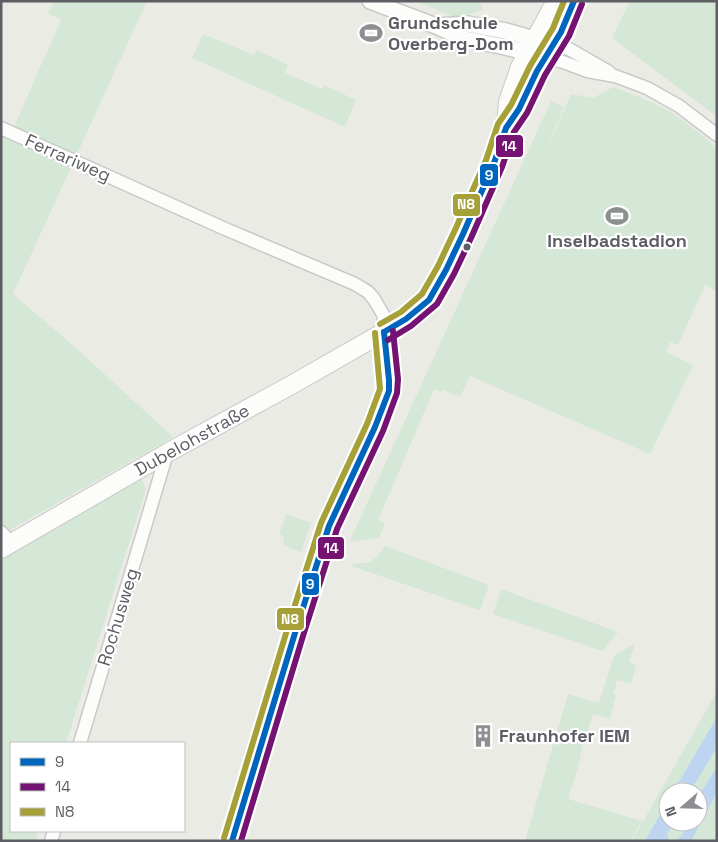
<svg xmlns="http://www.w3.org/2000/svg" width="718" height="842" font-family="'Space Grotesk',sans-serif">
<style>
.green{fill:#d5e7d6;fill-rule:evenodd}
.water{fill:#bed5f2}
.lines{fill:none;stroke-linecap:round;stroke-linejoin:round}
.minor-casing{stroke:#c9c9c8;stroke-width:15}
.tertiary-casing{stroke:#c9c9c8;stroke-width:18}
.secondary-casing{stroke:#c8c9c8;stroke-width:20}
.minor{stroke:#fcfcfb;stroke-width:12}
.tertiary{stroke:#fcfcfb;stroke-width:15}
.secondary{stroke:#fcfcfb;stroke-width:18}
.bus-1-casing{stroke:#fff;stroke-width:10}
.bus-2-casing{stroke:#fff;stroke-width:10}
.bus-3-casing{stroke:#fff;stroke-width:10}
.bus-1{stroke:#0065bd;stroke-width:6}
.bus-2{stroke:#751372;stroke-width:6}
.bus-3{stroke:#a5a037;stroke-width:6}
.bus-dot{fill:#5c5e64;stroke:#fff;stroke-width:2}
.labels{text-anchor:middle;stroke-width:4.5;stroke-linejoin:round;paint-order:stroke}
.poi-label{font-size:18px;font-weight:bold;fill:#5c5e64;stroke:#fff;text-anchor:start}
.street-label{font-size:18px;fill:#5c5e64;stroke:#fff}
.line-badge{stroke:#fff;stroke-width:2}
.badge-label{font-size:14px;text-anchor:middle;font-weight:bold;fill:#fff}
</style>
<rect width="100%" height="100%" fill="#ebebe6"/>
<!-- green -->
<g class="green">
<polygon points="54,1 147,1 13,294 76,348 173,437 1,535 1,133 10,136 61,20 48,13"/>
<polygon points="416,1 480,1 482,10 457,18"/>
<polygon points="630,1 717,1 717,117 612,38"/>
<polygon points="203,34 254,55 257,50 288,65 285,73 322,89 324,85 356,100 345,127 192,58"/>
<path d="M613,87C632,94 650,101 667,110C685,120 701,135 717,148V291L705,285L678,345L670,342L666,352L693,365L650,454L470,376L460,397L443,390L442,392L434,389L378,520L385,524L379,538L350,542L353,534L551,101L564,107L531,185L571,94L593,98Z"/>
<polygon points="140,476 146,489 66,743 11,743 11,831 39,831 36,841 1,841 1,556"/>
<polygon points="286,514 311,523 301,552 284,546 283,536 279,534"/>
<path d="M385,546L489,585L480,610L351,566C357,562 361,564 367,563C375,561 381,552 385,546Z"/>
<polygon points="501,589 618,632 603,651 493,614"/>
<polygon points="635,644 629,662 636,665 631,684 617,680 613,694 616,695 610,719 593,714 582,748 579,764 568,799 642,821 630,841 525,841 568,694 599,703 614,656"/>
<path d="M717,692V841H632L716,693ZM668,792H698V822H668Z"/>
</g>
<!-- water -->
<g class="water">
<polygon points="717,717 717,747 690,792 673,792"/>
<polygon points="717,767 717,792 691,841 677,841 684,832 688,822 698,822 698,797"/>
<polygon points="668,801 668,822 674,822 667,834 669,841 645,841"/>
</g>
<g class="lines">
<defs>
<g id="minor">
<polyline points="554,44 569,49 609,72"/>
<polyline points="546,57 563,62 587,71 615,76 647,88 679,106 717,135"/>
<polyline points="1,128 223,228 355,284 368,292 374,299 384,316 384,332"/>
<polyline points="1,532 12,543"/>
<polyline points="80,743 167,453"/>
<polyline points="51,841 54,831"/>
</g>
<g id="tertiary">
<polyline points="370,1 436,26 465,39 505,47 539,55"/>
<polyline points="438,26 468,24 506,31 545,42"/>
<polyline points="232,841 295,633 323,545 329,526 375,427 389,391 389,380 386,355 384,332"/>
</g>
<g id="secondary">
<polyline points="506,127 519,109 537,71 561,32 574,1"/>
<polyline points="1,549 167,453 293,384 384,332 406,319 429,300 446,270 460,243 494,163 506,128 508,102 520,67 556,1"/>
</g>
</defs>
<!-- minor casing -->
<use href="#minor" class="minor-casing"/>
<!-- tertiary casing -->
<use href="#tertiary" class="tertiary-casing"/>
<!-- secondary casing -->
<use href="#secondary" class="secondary-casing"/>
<!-- minor -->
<use href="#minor" class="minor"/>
<!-- tertiary -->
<use href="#tertiary" class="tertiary"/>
<!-- secondary -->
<use href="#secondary" class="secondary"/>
<defs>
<g id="bus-1">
<polyline points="384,332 406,319 429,300 446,270 463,234 494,163 506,128 519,109 537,71 561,32 574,1"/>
<polyline points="232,841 295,633 329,526 375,427 389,391 389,380 384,332"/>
</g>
<g id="bus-2">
<polyline points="388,340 411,326 437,304 454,274 471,238 502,167 514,132 527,113 545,75 569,36 582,4"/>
<polyline points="241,841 303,636 337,529 383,431 397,393 398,379 393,331"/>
</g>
<g id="bus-3">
<polyline points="380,324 401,312 422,294 438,266 455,230 486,160 498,124 511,105 530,66 553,28 564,1"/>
<polyline points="224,838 287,630 321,523 367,424 380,389 375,333"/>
</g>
</defs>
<!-- bus-1 casing -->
<use href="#bus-1" class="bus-1-casing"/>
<!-- bus-2 casing -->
<use href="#bus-2" class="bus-2-casing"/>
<!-- bus-3 casing -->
<use href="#bus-3" class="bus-3-casing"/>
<!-- bus-1 -->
<use href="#bus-1" class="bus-1"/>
<!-- bus-2 -->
<use href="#bus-2" class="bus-2"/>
<!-- bus-3 -->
<use href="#bus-3" class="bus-3"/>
</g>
<!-- icons -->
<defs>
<symbol id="stadium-bare" viewBox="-9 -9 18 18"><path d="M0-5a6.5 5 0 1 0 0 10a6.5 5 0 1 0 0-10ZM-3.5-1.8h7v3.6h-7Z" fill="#8e8f92" stroke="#fff" stroke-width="2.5" paint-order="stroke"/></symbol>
<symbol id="building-bare" viewBox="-9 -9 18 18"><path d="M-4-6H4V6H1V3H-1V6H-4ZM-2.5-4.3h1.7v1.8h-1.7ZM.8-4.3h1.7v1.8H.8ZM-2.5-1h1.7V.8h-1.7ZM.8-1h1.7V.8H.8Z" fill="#8e8f92" stroke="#fff" stroke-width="2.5" paint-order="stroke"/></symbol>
</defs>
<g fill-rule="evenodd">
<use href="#stadium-bare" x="355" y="17" width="32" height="32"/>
<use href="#stadium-bare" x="601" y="200" width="32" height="32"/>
<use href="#building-bare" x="467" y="720" width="32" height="32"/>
</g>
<!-- markers -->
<circle class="bus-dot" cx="467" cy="247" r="4.5"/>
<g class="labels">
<!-- poi labels -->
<g class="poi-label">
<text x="388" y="29">Grundschule<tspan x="388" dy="21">Overberg-Dom</tspan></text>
<text x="617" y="247" text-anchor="middle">Inselbadstadion</text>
<text x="499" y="742">Fraunhofer IEM</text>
</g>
<!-- street labels -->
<g class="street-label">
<text transform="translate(68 158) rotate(24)" y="6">Ferrariweg</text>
<text transform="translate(192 440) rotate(-29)" y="6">Dubelohstraße</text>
<text transform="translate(118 617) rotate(-73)" y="6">Rochusweg</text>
</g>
</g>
<g class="line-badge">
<rect x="495" y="134" width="29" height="24" rx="5" fill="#751372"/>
<rect x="479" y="163" width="20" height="24" rx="5" fill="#0065bd"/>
<rect x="452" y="193" width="29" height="24" rx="5" fill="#a5a037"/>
<rect x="317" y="536" width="28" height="24" rx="5" fill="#751372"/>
<rect x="301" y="572" width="19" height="24" rx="5" fill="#0065bd"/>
<rect x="276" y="607" width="29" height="24" rx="5" fill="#a5a037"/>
</g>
<g class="badge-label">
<text x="509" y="151">14</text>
<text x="489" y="180">9</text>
<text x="466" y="209">N8</text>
<text x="331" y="553">14</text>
<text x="310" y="589">9</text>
<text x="290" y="624">N8</text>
</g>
<!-- border -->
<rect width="718" height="842" fill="none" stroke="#5c5e64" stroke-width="5"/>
<!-- legend -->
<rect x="10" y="742" width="175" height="90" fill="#ffffff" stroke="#bebfc1"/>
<rect x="20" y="758" width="25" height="8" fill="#0065bd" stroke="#bebfc1"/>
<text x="55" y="767" font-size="15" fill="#5c5e64">9</text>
<rect x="20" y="783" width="25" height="8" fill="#751372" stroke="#bebfc1"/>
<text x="55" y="792" font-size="15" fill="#5c5e64">14</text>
<rect x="20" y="808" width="25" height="8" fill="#a5a037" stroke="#bebfc1"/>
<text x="55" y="817" font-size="15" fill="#5c5e64">N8</text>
<!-- north arrow -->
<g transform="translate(683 807) rotate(250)"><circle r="24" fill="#ffffff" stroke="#bebfc1"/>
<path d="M0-4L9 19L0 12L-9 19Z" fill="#8e8f92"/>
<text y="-8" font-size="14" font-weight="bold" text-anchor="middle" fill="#5c5e64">N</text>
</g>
</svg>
